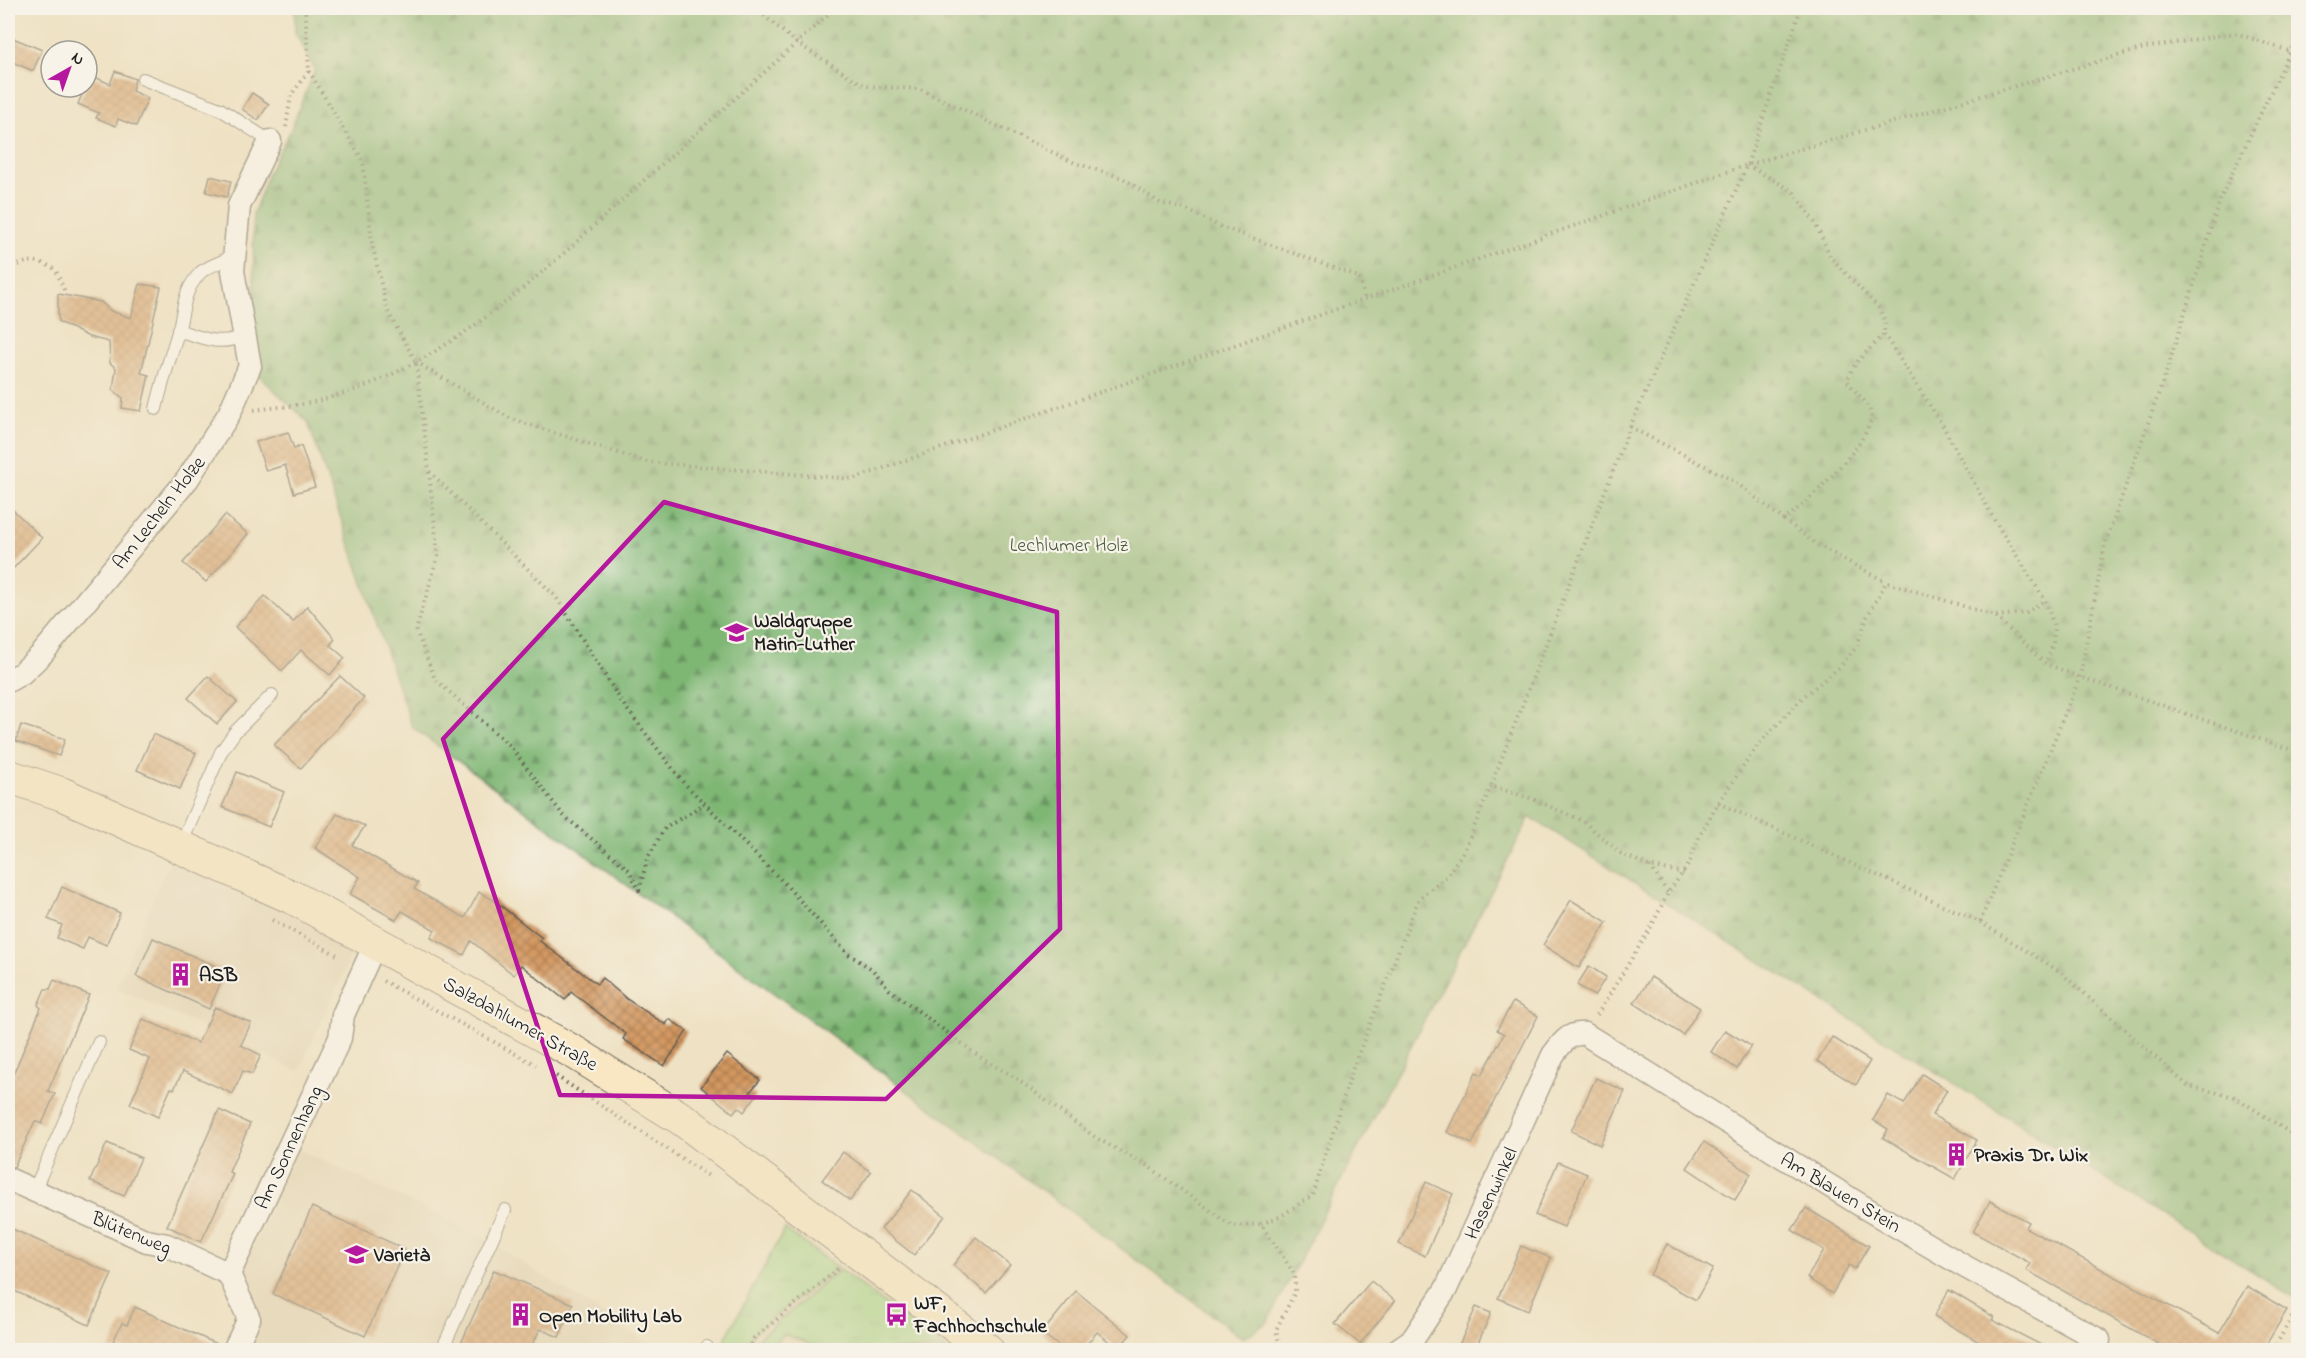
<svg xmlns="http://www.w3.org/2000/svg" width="2306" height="1358" font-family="'Indie Flower',sans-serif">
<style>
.built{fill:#e0d1b4}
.grass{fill:url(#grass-tufts);stroke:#5c7851;stroke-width:1.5}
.forest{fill:url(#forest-firs);stroke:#4d6948;stroke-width:1.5}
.building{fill:url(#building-cross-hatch)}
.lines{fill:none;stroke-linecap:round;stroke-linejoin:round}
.service-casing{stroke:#666157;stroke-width:14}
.minor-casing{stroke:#666157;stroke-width:25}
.secondary-casing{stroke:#666157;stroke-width:35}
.path{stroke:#666157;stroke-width:4;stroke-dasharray:1.5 4.5;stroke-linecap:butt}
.service{stroke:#fff;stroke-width:12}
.minor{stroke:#fff;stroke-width:22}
.secondary{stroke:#f9e7c3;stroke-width:33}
.marked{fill:none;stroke:#b5179e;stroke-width:4.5;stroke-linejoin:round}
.labels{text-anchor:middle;stroke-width:4.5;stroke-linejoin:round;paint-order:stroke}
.street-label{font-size:20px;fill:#1c1c1c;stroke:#f7f3e8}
.park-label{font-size:20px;fill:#495c41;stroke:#f7f3e8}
.poi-label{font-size:20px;font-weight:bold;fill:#1c1c1c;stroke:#f7f3e8;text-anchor:start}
</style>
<defs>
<pattern id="grass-tufts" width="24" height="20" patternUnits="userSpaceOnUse" patternTransform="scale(1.5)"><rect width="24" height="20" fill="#9dd486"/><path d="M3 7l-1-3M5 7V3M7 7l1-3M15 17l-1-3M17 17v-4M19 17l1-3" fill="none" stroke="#87b573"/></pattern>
<pattern id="forest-firs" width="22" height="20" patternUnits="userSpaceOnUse" patternTransform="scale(1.5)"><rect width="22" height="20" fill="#7eb673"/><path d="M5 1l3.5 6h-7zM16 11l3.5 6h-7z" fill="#66935e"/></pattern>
<pattern id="building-cross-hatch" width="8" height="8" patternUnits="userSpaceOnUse" patternTransform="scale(1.5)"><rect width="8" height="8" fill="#d3975f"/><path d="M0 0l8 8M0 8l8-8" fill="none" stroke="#aa7a4e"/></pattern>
</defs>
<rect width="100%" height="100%" fill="#f7f3e8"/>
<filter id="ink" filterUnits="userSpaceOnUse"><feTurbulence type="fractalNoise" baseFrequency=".0167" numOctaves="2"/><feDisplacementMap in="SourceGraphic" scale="12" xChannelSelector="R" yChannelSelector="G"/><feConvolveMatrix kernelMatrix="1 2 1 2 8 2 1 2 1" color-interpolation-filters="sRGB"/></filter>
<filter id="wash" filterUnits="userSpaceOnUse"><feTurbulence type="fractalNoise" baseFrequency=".008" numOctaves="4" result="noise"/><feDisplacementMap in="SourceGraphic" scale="24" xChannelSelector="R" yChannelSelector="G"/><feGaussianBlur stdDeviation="1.35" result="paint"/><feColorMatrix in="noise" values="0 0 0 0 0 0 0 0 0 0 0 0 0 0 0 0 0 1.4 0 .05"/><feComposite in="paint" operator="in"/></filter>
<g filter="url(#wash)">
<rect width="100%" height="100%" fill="#efe2c4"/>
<!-- built -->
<g class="built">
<polygon points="172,856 357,944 299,1071 116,988"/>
<polygon points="296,1148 478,1234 659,1350 250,1350 261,1321 240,1275"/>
<polygon points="786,1224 957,1350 718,1350"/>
</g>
<!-- grass -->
<g class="grass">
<polygon points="785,1229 837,1268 754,1333 742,1350 719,1350"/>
<polygon points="840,1270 947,1350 825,1350 784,1334 768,1350 751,1350 756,1340"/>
</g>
<!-- forest -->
<polygon class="forest" points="295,8 2298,8 2298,1300 1530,817 1267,1323 1243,1338 412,727 308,422 255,372 253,215 268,173 290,131 315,70 295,32"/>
<g id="blocks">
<!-- building -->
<g class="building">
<polygon points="8,36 42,50 33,71 8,60"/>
<polygon points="115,71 135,79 132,91 148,98 136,126 118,119 116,126 96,118 99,113 78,104 90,75 110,84"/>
<polygon points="252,93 269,104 258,120 242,109"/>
<polygon points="210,176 231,181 227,197 206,192"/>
<polygon points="140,284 161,287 141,373 149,375 141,411 122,408 123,398 113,390 116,368 110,363 109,342 89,337 59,322 58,316 58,294 101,302 111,311 131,318"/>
<polygon points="288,432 294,449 301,446 315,487 294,493 285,465 266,471 256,442"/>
<polygon points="8,505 42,538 8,574"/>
<polygon points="225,515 248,534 206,582 183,563"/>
<polygon points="265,596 293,622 307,606 335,639 330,645 345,658 330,675 301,650 282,671 235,627"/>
<polygon points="208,676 237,702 217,724 188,698"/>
<polygon points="340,676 364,698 301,768 274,745"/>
<polygon points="21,725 65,739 59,756 16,741"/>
<polygon points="153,734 196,753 180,789 137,770"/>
<polygon points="237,772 284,792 269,827 222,807"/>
<polygon points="337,814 365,826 352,845 418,883 414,889 465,918 479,892 492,899 542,938 540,941 597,984 602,978 628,1000 666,1025 669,1019 687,1031 664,1066 623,1039 626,1034 571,992 565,1000 521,965 514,975 471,941 464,955 431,938 435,930 402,911 396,920 350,894 360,877 315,848"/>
<polygon points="62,887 120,913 106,945 88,937 83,949 57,938 62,925 48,919"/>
<polygon points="1571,900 1607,922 1579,968 1543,945"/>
<polygon points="153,938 226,971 209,1009 136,976"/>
<polygon points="1589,966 1606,977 1594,996 1577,985"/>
<polygon points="1651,977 1700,1008 1683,1035 1634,1003"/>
<polygon points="54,980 89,995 48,1091 55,1094 42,1124 35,1121 14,1167 8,1166 8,1087 41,1008 38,1005 45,989 50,989"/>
<polygon points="1513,1002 1538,1016 1472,1144 1447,1132 1476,1072 1482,1075 1504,1034 1497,1030"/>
<polygon points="215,1007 251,1023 241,1045 261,1055 252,1074 243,1071 233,1094 183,1071 174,1089 171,1088 158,1117 130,1104 150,1059 129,1050 143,1019 198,1043"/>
<polygon points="1725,1030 1751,1046 1737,1069 1711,1052"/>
<polygon points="1832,1037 1870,1061 1856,1085 1817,1061"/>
<polygon points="727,1054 760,1080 750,1092 756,1096 744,1112 738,1107 733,1113 701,1087"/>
<polygon points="1922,1074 1947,1090 1932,1115 1977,1140 1955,1179 1883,1138 1888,1129 1873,1120 1888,1095 1904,1104"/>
<polygon points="1596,1078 1625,1091 1600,1145 1571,1131"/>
<polygon points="219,1110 250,1124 229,1172 233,1174 201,1242 167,1226"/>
<polygon points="1704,1142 1751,1174 1735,1200 1687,1168"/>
<polygon points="107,1143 141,1158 124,1196 90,1181"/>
<polygon points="843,1152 871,1172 850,1201 822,1180"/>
<polygon points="1558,1162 1587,1174 1564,1227 1535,1215"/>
<polygon points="1426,1182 1453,1194 1425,1256 1399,1244"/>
<polygon points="912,1190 945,1216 914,1255 881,1229"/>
<polygon points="1990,1201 2029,1222 2026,1228 2219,1333 2247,1286 2287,1310 2263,1350 2169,1350 2026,1270 2030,1263 1973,1232"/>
<polygon points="312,1207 405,1249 365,1336 273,1294"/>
<polygon points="1806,1208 1869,1246 1855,1269 1849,1265 1832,1294 1807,1278 1824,1250 1792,1230"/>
<polygon points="8,1227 112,1274 89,1325 8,1288"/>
<polygon points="976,1237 1010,1265 986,1293 953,1265"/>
<polygon points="1667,1244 1713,1269 1696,1300 1650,1275"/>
<polygon points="1521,1246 1551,1258 1528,1311 1498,1298"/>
<polygon points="494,1270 573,1304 559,1337 540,1329 530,1350 458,1350"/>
<polygon points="1371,1281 1395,1301 1360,1344 1335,1324"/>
<polygon points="1949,1290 1994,1317 1992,1320 2051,1350 1993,1350 1934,1316"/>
<polygon points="1076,1291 1130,1335 1118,1349 1097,1332 1082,1350 1064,1350 1042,1333"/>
<polygon points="135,1307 221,1346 221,1350 109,1350 122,1323 127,1325"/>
<polygon points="1476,1307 1491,1313 1475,1350 1457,1350"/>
</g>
</g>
</g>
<g filter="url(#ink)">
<use href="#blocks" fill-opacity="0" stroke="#666157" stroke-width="1.5"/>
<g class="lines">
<defs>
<g id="service">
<polyline points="143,79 220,109 270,141"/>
<path d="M178,330C202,338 222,347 245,335"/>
<path d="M156,409C162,382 170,358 178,332C185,307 182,292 201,272C206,267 227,260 235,255"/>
<polyline points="181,844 221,752 235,732 272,695"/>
<polyline points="34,1191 99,1042"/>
<polyline points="442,1350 505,1210"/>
<polyline points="705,1350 707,1347"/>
</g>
<g id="minor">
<polyline points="8,681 22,673 41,655 187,480 229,414 250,366 233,271 239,206 270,141"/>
<polyline points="8,1179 147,1241 167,1245 229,1274"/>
<polyline points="234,1350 249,1319 229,1274 340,1038 343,1015 376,942"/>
<path d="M1397,1350L1413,1339L1446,1289L1553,1055C1562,1043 1569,1032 1585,1034L1862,1206L1962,1265L2099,1340L2094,1350"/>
</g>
<polyline id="secondary" points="8,776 62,794 296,899 577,1054 685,1121 987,1350"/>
</defs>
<!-- service casing -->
<use href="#service" class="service-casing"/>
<!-- minor casing -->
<use href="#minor" class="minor-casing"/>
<!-- secondary casing -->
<use href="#secondary" class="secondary-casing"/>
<!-- path -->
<g class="path">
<polyline points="748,8 756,9 797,43 865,86 920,89 1075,163 1123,178 1160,203 1185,209 1219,226 1359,277 1365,299"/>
<polyline points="309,71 363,161 372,243 387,310 416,362 429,471 556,597 623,704 683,782 786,885 848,954 872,969 890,990 984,1060 1013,1076 1096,1138 1148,1166 1232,1226 1261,1224 1295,1275 1295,1292 1276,1330 1281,1350"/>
<polyline points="286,127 291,95 309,71 305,8"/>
<path d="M1747,165L1793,191L1815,223L1831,258L1879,308L1885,321L1884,334L1856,363L1847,380C1854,393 1872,403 1871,418C1869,444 1804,505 1784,520L1816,544L1886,582"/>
<path d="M8,271C26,259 37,258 56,270L65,292"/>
<polyline points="1884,334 1943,426 1996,523 2045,600 2054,626 2053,643 2046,664"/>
<polyline points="416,362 511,419 647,462 853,479 1747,165 2144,48 2235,33 2289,51 2298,70"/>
<path d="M254,410C276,407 300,406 321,400C448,368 546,269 640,184C705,125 771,67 835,8"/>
<polyline points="1630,427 1734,481 1784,520"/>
<polyline points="429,472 438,556 416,630 435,679 510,746 563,815 629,870 639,890 648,857 665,828 704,804"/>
<polyline points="1996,616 2026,613 2045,600"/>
<polyline points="1718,803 1980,922 2059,971 2188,1086 2235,1097 2298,1138"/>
<polyline points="1650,866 1668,893"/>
<polyline points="1684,873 1649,866 1620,853 1583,821 1533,799 1491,786 1630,427 1747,165 1801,8"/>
<polyline points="272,920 337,955"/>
<polyline points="1980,922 2080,677 2105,544 2166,373 2221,197 2298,35"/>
<polyline points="383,981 536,1065"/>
<polyline points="1597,1015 1651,927 1668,893 1689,864 1700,835 1718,803 1758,745 1803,697 1840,667 1857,646 1867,617 1886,582 1995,616 2046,664 2080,677 2298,752"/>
<polyline points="556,1076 710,1177"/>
<polyline points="1261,1224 1281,1216 1313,1195 1353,1068 1419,898 1446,877 1465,849 1491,786"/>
<polyline points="749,1350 754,1338 838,1269"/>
<polyline points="2273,1350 2298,1307"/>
</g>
<!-- service -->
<use href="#service" class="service"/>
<!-- minor -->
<use href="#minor" class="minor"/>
<!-- secondary -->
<use href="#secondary" class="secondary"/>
</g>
</g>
<!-- marked area -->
<path d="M0 0H2306V1358H0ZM664,502L1057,612L1060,929L886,1099L560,1095L443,739Z" fill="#efe2c4" fill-opacity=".55" fill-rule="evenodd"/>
<path class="marked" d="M664,502L1057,612L1060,929L886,1099L560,1095L443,739Z"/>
<!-- icons -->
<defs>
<symbol id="school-bare" viewBox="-9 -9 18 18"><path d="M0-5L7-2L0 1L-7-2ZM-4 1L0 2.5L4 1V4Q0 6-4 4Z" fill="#b5179e" stroke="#f7f3e8" stroke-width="2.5" paint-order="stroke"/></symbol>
<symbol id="building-bare" viewBox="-9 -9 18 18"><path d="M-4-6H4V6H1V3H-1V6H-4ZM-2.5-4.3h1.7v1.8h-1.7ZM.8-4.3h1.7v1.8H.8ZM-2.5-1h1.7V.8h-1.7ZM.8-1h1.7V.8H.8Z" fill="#b5179e" stroke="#f7f3e8" stroke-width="2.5" paint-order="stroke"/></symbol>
<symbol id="bus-bare" viewBox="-9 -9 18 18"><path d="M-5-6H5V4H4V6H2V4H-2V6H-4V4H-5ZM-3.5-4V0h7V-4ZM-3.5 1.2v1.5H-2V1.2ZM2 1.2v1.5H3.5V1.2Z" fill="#b5179e" stroke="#f7f3e8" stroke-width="2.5" paint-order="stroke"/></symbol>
</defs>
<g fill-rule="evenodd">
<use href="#school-bare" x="720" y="616" width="33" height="33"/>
<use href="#building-bare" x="164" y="958" width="33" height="33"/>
<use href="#building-bare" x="1940" y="1138" width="33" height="33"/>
<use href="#school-bare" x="340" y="1238" width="33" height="33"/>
<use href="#bus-bare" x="880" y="1298" width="33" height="33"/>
<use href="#building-bare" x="504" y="1298" width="33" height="33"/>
</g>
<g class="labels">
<!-- street labels -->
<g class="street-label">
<text transform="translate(158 512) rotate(-52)" y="7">Am Lecheln Holze</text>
<text transform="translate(521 1023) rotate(29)" y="7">Salzdahlumer Straße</text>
<text transform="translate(288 1147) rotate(-65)" y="7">Am Sonnenhang</text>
<text transform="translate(1841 1192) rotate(31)" y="7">Am Blauen Stein</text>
<text transform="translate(1490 1193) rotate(-65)" y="7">Hasenwinkel</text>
<text transform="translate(132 1232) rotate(22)" y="7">Blütenweg</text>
</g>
<!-- park labels -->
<g class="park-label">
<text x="1069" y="551">Lechlumer Holz</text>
</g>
<!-- poi labels -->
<g class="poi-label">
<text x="754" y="627">Waldgruppe<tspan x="754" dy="23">Matin-Luther</tspan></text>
<text x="199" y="981">ASB</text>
<text x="1974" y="1161">Praxis Dr. Wix</text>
<text x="374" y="1261">Varietà</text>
<text x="914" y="1309">WF,<tspan x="914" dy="23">Fachhochschule</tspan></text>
<text x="539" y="1322">Open Mobility Lab</text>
</g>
</g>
<!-- margin -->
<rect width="2306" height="1358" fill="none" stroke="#f7f3e8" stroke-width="30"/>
<!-- north arrow -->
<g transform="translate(69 69) rotate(40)"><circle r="28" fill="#f7f3e8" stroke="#9f9d96" stroke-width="1.5"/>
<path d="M0-4.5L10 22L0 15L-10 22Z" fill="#b5179e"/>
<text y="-9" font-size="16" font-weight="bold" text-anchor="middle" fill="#1c1c1c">N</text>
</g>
</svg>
